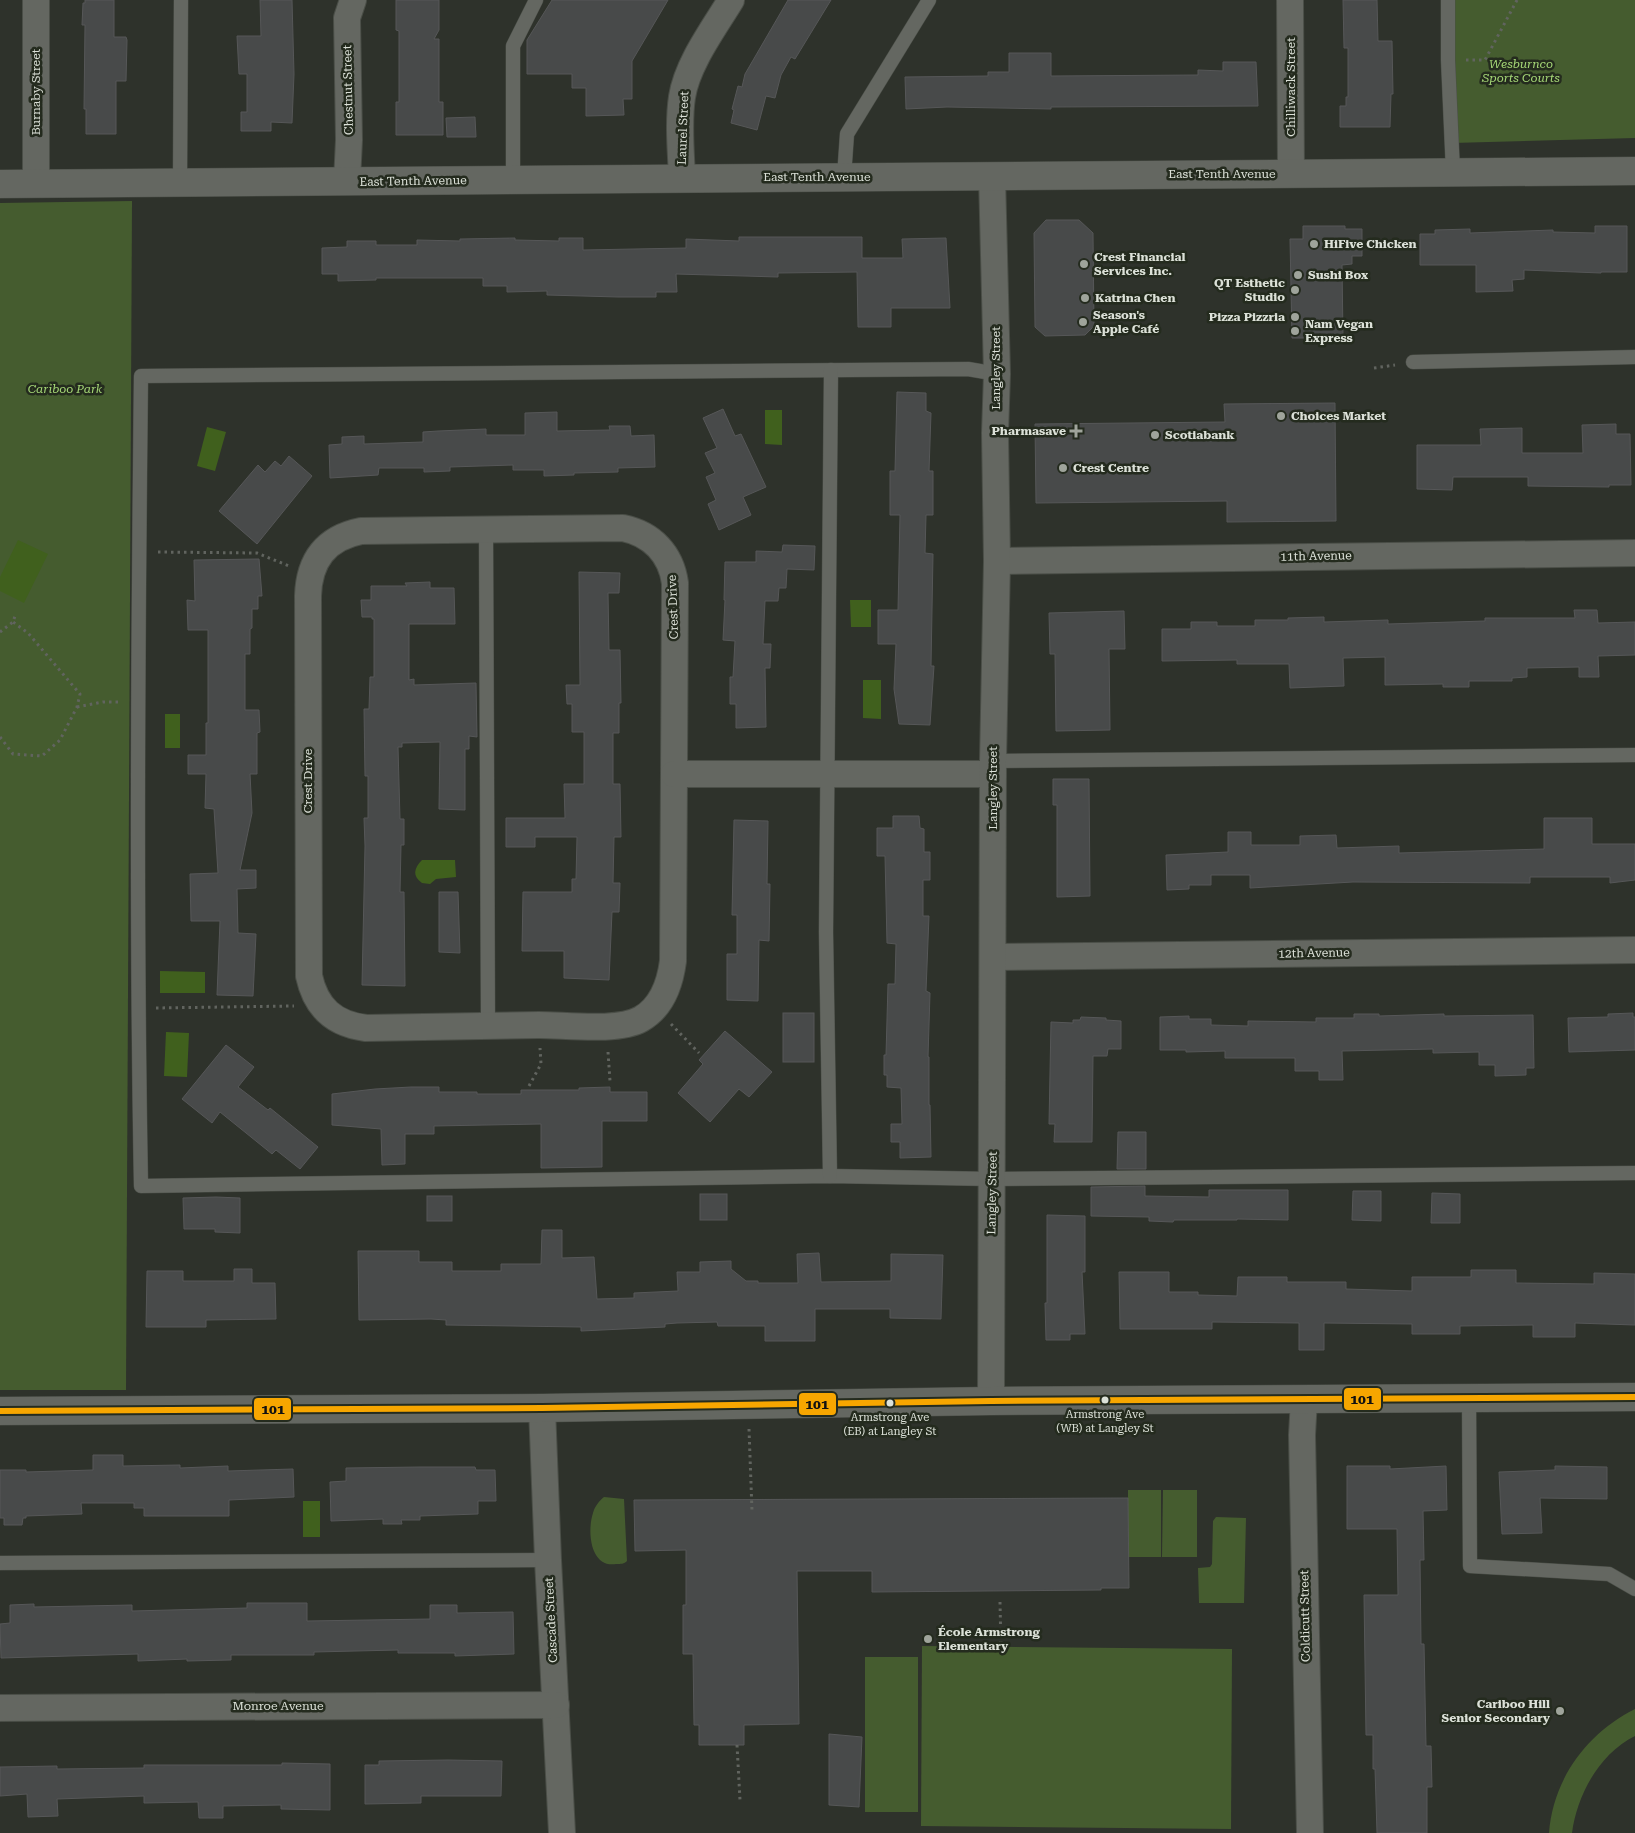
<svg xmlns="http://www.w3.org/2000/svg" width="1635" height="1833" font-family="'Roboto Serif',serif">
<style>
.green{fill:#455c2f}
.water{fill:#40601d}
.building{fill:#484a4a;stroke:#565758}
.lines{fill:none;stroke-linecap:round;stroke-linejoin:round}
.service-casing{stroke:#4a4e47;stroke-width:15}
.minor-casing{stroke:#4a4e47;stroke-width:28}
.tertiary-casing{stroke:#4a4e47;stroke-width:29}
.secondary-casing{stroke:#4a4e47;stroke-width:29}
.path{stroke:#61645f;stroke-width:3;stroke-dasharray:2.5 4;stroke-linecap:butt}
.service{stroke:#646761;stroke-width:14}
.minor{stroke:#646761;stroke-width:26}
.tertiary{stroke:#646761;stroke-width:28}
.secondary{stroke:#646761;stroke-width:28}
.bus-1-casing{stroke:#242b1e;stroke-width:10}
.bus-1{stroke:#f7a600;stroke-width:6}
.poi-dot{fill:#9fa49b;stroke:#242b1e;stroke-width:2}
.bus-dot{fill:#dce1d8;stroke:#242b1e;stroke-width:2}
.labels{text-anchor:middle;stroke-width:5;stroke-linejoin:round;paint-order:stroke}
.bus-label{font-size:11px;fill:#dce1d8;stroke:#242b1e}
.park-label{font-size:12px;font-style:italic;fill:#a6d877;stroke:#242b1e}
.street-label{font-size:12px;fill:#dce1d8;stroke:#242b1e}
.poi-label{font-size:12px;font-weight:bold;fill:#dce1d8;stroke:#242b1e;text-anchor:start}
.line-badge{stroke:#242b1e;stroke-width:2}
.pale-badge-label{font-size:14px;text-anchor:middle;font-weight:bold;fill:#111}
</style>
<rect width="100%" height="100%" fill="#2e322b"/>
<!-- green -->
<g class="green">
<polygon points="1450,0 1635,0 1635,138 1452,143"/>
<polygon points="132,201 126,1390 0,1390 0,203"/>
<rect x="1128" y="1490" width="33" height="67"/>
<polygon points="1163,1490 1197,1490 1197,1557 1162,1557"/>
<path d="M604,1497L624,1499L627,1561C624,1564 621,1564 616,1564C590,1568 587,1531 593,1513C595,1506 599,1501 604,1497Z"/>
<polygon points="1216,1517 1246,1518 1244,1603 1199,1603 1198,1568 1210,1567 1212,1564 1213,1521"/>
<polygon points="922,1646 1232,1649 1231,1829 921,1826"/>
<rect x="865" y="1657" width="53" height="155"/>
<path d="M1635,1709V1736C1599,1754 1577,1795 1572,1833H1549C1553,1779 1587,1733 1635,1709Z"/>
</g>
<!-- water -->
<g class="water">
<polygon points="765,410 782,410 782,445 765,444"/>
<polygon points="207,427 226,432 215,471 197,466"/>
<polygon points="18,540 48,554 24,603 0,591 0,577"/>
<polygon points="850,600 871,600 871,627 851,627"/>
<polygon points="863,680 881,680 881,719 863,718"/>
<rect x="165" y="714" width="15" height="34"/>
<path d="M422,860H455L456,877L436,879L430,884L422,883C412,876 414,868 422,860Z"/>
<polygon points="160,971 205,972 205,993 160,993"/>
<polygon points="166,1032 189,1033 187,1077 164,1076"/>
<rect x="303" y="1501" width="17" height="36"/>
</g>
<!-- building -->
<g class="building">
<polygon points="85,0 114,0 114,37 126,37 127,40 126,81 116,81 116,134 86,134 86,109 84,109 85,25 82,25 83,3 85,3"/>
<polygon points="260,0 292,0 294,74 292,123 271,122 271,131 241,131 241,112 247,112 247,74 239,74 237,36 261,36"/>
<polygon points="396,0 439,0 439,30 434,39 439,39 439,102 443,102 443,135 396,135 396,102 399,102 399,31 396,30"/>
<polygon points="552,0 668,0 632,61 632,99 623,99 624,115 586,116 586,88 572,88 572,74 527,74 527,40"/>
<polygon points="788,0 831,0 795,59 791,57 781,75 775,98 766,96 757,130 731,123 734,110 732,109 738,86 742,87 745,74"/>
<polygon points="1343,0 1377,0 1378,41 1392,41 1393,94 1391,94 1390,127 1340,127 1340,106 1346,106 1346,97 1348,97 1348,48 1344,48"/>
<polygon points="1009,53 1051,53 1051,76 1198,75 1198,70 1223,71 1223,62 1256,62 1258,106 1051,107 1051,109 947,107 906,109 905,77 988,76 988,72 1009,72"/>
<polygon points="475,117 476,137 447,137 446,118"/>
<polygon points="1046,220 1079,220 1093,233 1094,326 1085,335 1045,336 1035,327 1034,233"/>
<polygon points="1303,226 1345,226 1345,229 1362,229 1362,256 1352,256 1352,264 1342,265 1343,338 1292,338 1290,239 1303,239"/>
<polygon points="1595,226 1627,226 1627,272 1601,272 1601,273 1524,270 1524,279 1512,280 1513,291 1476,292 1476,265 1420,265 1420,234 1435,234 1435,230 1470,229 1470,233 1553,230 1553,232 1595,233"/>
<polygon points="739,237 862,237 862,258 903,258 902,239 946,238 950,308 891,308 891,327 858,327 857,272 778,273 778,277 676,274 677,292 656,292 656,297 618,297 547,295 547,291 507,292 507,286 483,286 483,278 376,278 376,280 338,281 338,274 322,274 322,248 347,247 347,241 376,241 376,245 417,245 417,240 460,241 460,239 515,238 515,240 559,241 559,238 583,238 583,250 686,248 686,239 739,241"/>
<polygon points="897,392 926,393 926,411 931,413 929,471 933,471 933,515 926,515 925,553 933,554 931,666 934,666 930,725 899,724 894,689 896,644 878,644 878,610 898,610 900,515 890,515 890,471 895,471"/>
<polygon points="1335,403 1336,521 1227,522 1227,501 1036,503 1035,424 1225,422 1224,404"/>
<polygon points="723,409 735,436 741,434 766,487 743,497 751,515 719,530 708,504 716,500 706,477 715,473 705,453 717,448 703,418"/>
<polygon points="557,412 557,431 610,430 609,426 630,426 631,436 654,435 655,467 618,468 618,472 574,473 574,475 544,476 544,470 513,470 513,465 450,467 450,471 424,472 424,468 379,468 378,475 330,478 329,445 342,444 342,437 364,436 364,444 423,442 423,432 438,431 486,429 486,435 525,435 525,413"/>
<polygon points="1616,424 1616,434 1630,434 1631,485 1609,485 1609,487 1528,486 1528,477 1453,477 1452,490 1417,489 1417,445 1481,445 1480,429 1522,428 1522,453 1583,453 1582,425"/>
<polygon points="289,456 312,476 257,544 219,511 258,465 265,472 275,461 281,466"/>
<polygon points="783,545 815,546 814,570 787,569 786,588 779,588 778,601 765,601 763,644 771,644 770,668 765,668 766,727 736,728 736,704 730,704 730,677 733,677 735,641 723,640 725,600 724,600 725,562 756,562 756,551 782,552"/>
<polygon points="259,559 262,596 258,596 258,609 252,609 252,628 250,629 250,654 245,654 245,710 259,710 260,732 257,733 257,774 250,774 252,813 240,870 256,870 256,888 237,889 238,933 256,934 253,996 217,995 220,921 191,921 190,874 218,873 214,809 205,808 206,774 188,774 188,755 206,755 206,723 208,723 208,630 188,630 187,600 195,601 194,560"/>
<polygon points="579,572 620,573 619,593 608,593 609,650 620,650 621,703 619,703 619,733 613,733 613,784 620,784 621,837 614,837 613,883 620,883 619,912 612,912 609,980 564,978 564,951 522,951 523,892 572,892 572,879 576,879 577,837 535,837 535,847 506,847 506,818 565,818 564,784 584,784 584,732 572,732 572,704 567,704 566,685 580,685"/>
<polygon points="430,582 430,588 454,588 455,624 409,624 409,680 414,679 414,685 476,683 477,737 469,736 469,749 465,749 465,810 439,809 440,742 402,743 402,747 398,747 400,819 404,819 404,845 401,845 400,892 404,892 405,986 362,985 365,846 364,818 368,818 368,776 365,776 364,709 369,709 370,677 374,677 374,619 372,619 372,617 362,617 361,600 371,600 371,586 407,586 405,583"/>
<polygon points="1574,610 1597,610 1598,623 1635,622 1635,655 1598,656 1599,677 1579,677 1579,667 1527,668 1527,677 1512,678 1512,681 1469,681 1469,687 1443,687 1443,684 1385,685 1385,657 1343,658 1344,686 1290,688 1289,664 1237,664 1237,660 1162,661 1162,629 1191,629 1191,622 1217,622 1217,626 1255,626 1255,620 1288,620 1288,618 1324,617 1324,622 1388,620 1388,624 1485,621 1485,618 1575,618"/>
<polygon points="1124,611 1125,649 1109,649 1110,730 1056,731 1055,654 1050,654 1049,613"/>
<polygon points="1053,779 1089,779 1090,896 1057,897 1057,805 1053,805"/>
<polygon points="893,816 919,816 920,828 924,829 924,852 930,852 930,880 923,880 923,916 929,916 926,991 930,993 928,1057 929,1057 929,1105 930,1105 931,1157 900,1158 900,1142 891,1142 891,1124 902,1124 901,1088 887,1087 887,1075 884,1075 884,1055 886,1055 888,984 895,984 896,944 887,943 885,856 877,856 877,828 893,828"/>
<polygon points="1544,818 1592,818 1592,844 1635,844 1635,880 1610,883 1610,877 1530,877 1530,883 1353,882 1250,888 1250,875 1211,875 1211,885 1189,885 1189,889 1167,890 1166,855 1228,852 1228,832 1251,832 1251,845 1300,845 1300,836 1336,835 1337,848 1399,846 1399,853 1544,849"/>
<polygon points="734,820 768,821 767,884 770,884 769,941 759,940 758,1001 727,1000 727,954 737,954 737,915 732,915"/>
<polygon points="439,892 458,892 460,953 439,952"/>
<rect x="783" y="1013" width="31" height="49"/>
<polygon points="1633,1013 1633,1017 1635,1017 1635,1050 1569,1052 1568,1018 1608,1017 1608,1014"/>
<polygon points="1354,1014 1379,1014 1379,1016 1444,1014 1444,1016 1533,1015 1534,1068 1526,1068 1526,1075 1495,1076 1495,1065 1479,1065 1479,1052 1433,1053 1433,1049 1342,1051 1343,1080 1319,1080 1319,1071 1295,1071 1295,1058 1225,1058 1225,1051 1186,1052 1186,1050 1160,1050 1160,1017 1189,1016 1189,1019 1211,1019 1211,1025 1248,1026 1248,1021 1316,1022 1316,1018 1354,1018"/>
<polygon points="1081,1017 1106,1018 1106,1020 1121,1021 1121,1049 1108,1049 1107,1056 1093,1056 1092,1142 1054,1142 1055,1124 1049,1124 1051,1022 1073,1023 1073,1020 1080,1020"/>
<polygon points="725,1031 772,1072 749,1097 739,1089 710,1122 678,1093 703,1064 699,1060"/>
<polygon points="226,1045 254,1067 238,1087 268,1110 270,1108 318,1147 300,1169 276,1150 272,1154 220,1112 212,1123 182,1099"/>
<polygon points="411,1087 439,1087 439,1092 477,1092 477,1094 521,1094 521,1090 579,1090 579,1088 610,1087 610,1092 647,1092 647,1121 602,1121 602,1167 541,1168 541,1124 434,1126 434,1134 405,1134 405,1164 382,1165 381,1129 332,1125 332,1094 375,1089"/>
<polygon points="1118,1132 1146,1132 1146,1169 1117,1169"/>
<polygon points="1145,1186 1145,1196 1209,1197 1209,1190 1288,1190 1288,1220 1237,1219 1237,1220 1174,1220 1173,1222 1149,1221 1149,1217 1091,1216 1091,1187"/>
<polygon points="1353,1191 1381,1191 1381,1221 1352,1220"/>
<polygon points="1432,1193 1460,1194 1460,1223 1431,1223"/>
<rect x="700" y="1194" width="27" height="26"/>
<rect x="427" y="1196" width="25" height="25"/>
<polygon points="216,1197 240,1198 240,1233 215,1232 215,1229 184,1229 183,1198"/>
<polygon points="1047,1215 1085,1216 1085,1272 1082,1272 1085,1334 1070,1334 1070,1340 1046,1340 1045,1303 1047,1303"/>
<polygon points="542,1230 562,1230 562,1258 594,1257 597,1299 634,1298 634,1293 678,1291 677,1272 700,1272 700,1262 731,1261 731,1269 746,1281 758,1281 758,1283 798,1283 797,1254 819,1253 821,1282 891,1281 891,1254 943,1255 941,1319 890,1318 890,1309 815,1309 815,1341 765,1341 765,1326 718,1326 717,1322 677,1323 665,1324 665,1327 581,1331 581,1327 446,1325 446,1320 431,1319 359,1320 358,1251 419,1251 419,1262 452,1262 452,1271 501,1271 501,1264 541,1264"/>
<polygon points="234,1269 252,1269 252,1283 275,1283 276,1319 206,1320 206,1327 146,1327 147,1271 183,1271 183,1281 234,1281"/>
<polygon points="1471,1270 1516,1270 1516,1283 1594,1284 1594,1273 1635,1274 1635,1325 1575,1323 1575,1337 1533,1337 1533,1325 1460,1326 1460,1334 1412,1334 1412,1324 1324,1323 1324,1350 1299,1350 1299,1323 1212,1322 1212,1329 1120,1329 1119,1272 1169,1272 1169,1292 1198,1292 1198,1295 1237,1296 1238,1277 1287,1277 1287,1282 1346,1282 1346,1289 1412,1291 1412,1277 1471,1277"/>
<polygon points="93,1455 123,1455 123,1466 180,1465 180,1468 228,1466 228,1471 293,1469 294,1497 229,1500 229,1516 144,1516 144,1508 134,1508 134,1503 81,1503 82,1514 26,1516 26,1518 23,1518 22,1525 4,1525 4,1518 0,1518 0,1470 26,1470 26,1472 93,1470"/>
<polygon points="1347,1466 1390,1466 1390,1469 1446,1466 1447,1510 1423,1511 1424,1560 1420,1560 1421,1644 1424,1644 1426,1746 1431,1746 1432,1787 1427,1787 1427,1833 1377,1833 1375,1769 1373,1769 1373,1735 1366,1735 1364,1595 1398,1595 1397,1529 1347,1529"/>
<polygon points="1555,1466 1607,1467 1607,1499 1540,1498 1542,1533 1502,1534 1499,1472 1555,1470"/>
<polygon points="420,1467 475,1467 476,1470 495,1470 496,1501 478,1501 478,1514 420,1516 420,1520 401,1520 402,1524 383,1524 383,1519 331,1521 330,1482 346,1481 346,1468"/>
<polygon points="1128,1498 1129,1588 1101,1588 1101,1590 872,1592 872,1571 797,1571 799,1724 744,1725 744,1745 699,1745 699,1725 694,1725 693,1654 683,1654 683,1605 686,1605 686,1550 635,1551 634,1500"/>
<polygon points="247,1603 307,1603 307,1621 430,1619 430,1605 457,1605 457,1613 513,1612 514,1654 455,1656 455,1653 398,1653 398,1650 314,1652 314,1655 231,1655 231,1660 187,1661 187,1659 138,1661 138,1654 1,1658 0,1624 10,1623 10,1605 34,1604 34,1607 132,1605 132,1611 247,1608"/>
<polygon points="829,1734 862,1737 859,1807 829,1805"/>
<polygon points="448,1760 502,1761 501,1796 421,1796 421,1803 365,1804 365,1765 379,1765 379,1761"/>
<polygon points="282,1763 330,1764 330,1810 281,1809 281,1805 223,1806 223,1818 199,1818 198,1802 144,1803 144,1796 57,1799 58,1816 28,1817 27,1794 0,1796 0,1767 57,1766 57,1769 144,1768 144,1765 282,1765"/>
</g>
<g class="lines">
<defs>
<g id="service">
<polyline points="1448,0 1448,60 1453,172"/>
<polyline points="844,177 847,134 929,0"/>
<polyline points="513,180 513,46 536,0"/>
<polyline points="180,183 181,0"/>
<polyline points="1413,362 1635,357"/>
<path d="M997,374L968,369L141,376C138,646 136,916 141,1186L830,1176L992,1179L1635,1173"/>
<polyline points="486,529 488,1026"/>
<polyline points="993,761 1635,755"/>
<polyline points="830,1176 826,932 831,370"/>
<polyline points="1469,1398 1470,1566 1609,1574 1635,1589"/>
<polyline points="0,1563 548,1560"/>
</g>
<g id="minor">
<polyline points="1290,0 1291,174"/>
<path d="M682,178C681,152 678,123 682,97C687,64 714,28 731,0"/>
<polyline points="347,181 349,140 347,18 353,0"/>
<polyline points="36,184 36,0"/>
<path d="M623,528C652,534 671,554 675,583L673,961C670,984 662,1007 641,1019C618,1032 566,1025 539,1025C481,1026 424,1027 366,1028C334,1024 316,1008 309,976L308,596C309,560 326,538 361,531Z"/>
<polyline points="997,561 1635,553"/>
<polyline points="674,774 993,774"/>
<polyline points="993,957 1635,950"/>
<polyline points="1304,1399 1302,1435 1310,1833"/>
<polyline points="991,1401 993,761 997,561 995,433 997,374 992,176"/>
<polyline points="542,1408 548,1560 562,1833"/>
<polyline points="0,1708 556,1705"/>
</g>
<polyline id="tertiary" points="0,1411 542,1408 991,1401 1635,1397"/>
<polyline id="secondary" points="0,184 1635,171"/>
</defs>
<!-- service casing -->
<use href="#service" class="service-casing"/>
<!-- minor casing -->
<use href="#minor" class="minor-casing"/>
<!-- tertiary casing -->
<use href="#tertiary" class="tertiary-casing"/>
<!-- secondary casing -->
<use href="#secondary" class="secondary-casing"/>
<!-- path -->
<g class="path">
<polyline points="1466,60 1485,60 1517,0"/>
<polyline points="1374,368 1395,365"/>
<polyline points="158,552 257,553 289,566"/>
<polyline points="0,632 13,622 16,613"/>
<polyline points="77,707 103,702 121,702"/>
<polyline points="0,737 13,754 42,756 60,740 77,707 80,694 28,633 13,622"/>
<polyline points="156,1008 294,1006"/>
<polyline points="671,1024 699,1053"/>
<polyline points="608,1052 610,1081"/>
<polyline points="529,1086 541,1064 540,1048"/>
<polyline points="749,1429 752,1511"/>
<polyline points="1000,1602 1001,1647"/>
<polyline points="737,1745 740,1800"/>
</g>
<!-- service -->
<use href="#service" class="service"/>
<!-- minor -->
<use href="#minor" class="minor"/>
<!-- tertiary -->
<use href="#tertiary" class="tertiary"/>
<!-- secondary -->
<use href="#secondary" class="secondary"/>
<defs>
<polyline id="bus-1" points="0,1411 542,1408 991,1401 1635,1397"/>
</defs>
<!-- bus-1 casing -->
<use href="#bus-1" class="bus-1-casing"/>
<!-- bus-1 -->
<use href="#bus-1" class="bus-1"/>
</g>
<!-- markers -->
<g class="poi-dot">
<circle cx="1314" cy="244" r="5"/>
<circle cx="1084" cy="264" r="5"/>
<circle cx="1298" cy="275" r="5"/>
<circle cx="1295" cy="290" r="5"/>
<circle cx="1085" cy="298" r="5"/>
<circle cx="1295" cy="317" r="5"/>
<circle cx="1083" cy="322" r="5"/>
<circle cx="1295" cy="331" r="5"/>
<circle cx="1281" cy="416" r="5"/>
<path d="M1073.5 423.5h5v5h5v5h-5v5h-5v-5h-5v-5h5z"/>
<circle cx="1155" cy="435" r="5"/>
<circle cx="1063" cy="468" r="5"/>
<circle cx="928" cy="1639" r="5"/>
<circle cx="1560" cy="1711" r="5"/>
</g>
<g class="bus-dot">
<circle cx="1105" cy="1400" r="4.5"/>
<circle cx="890" cy="1403" r="4.5"/>
</g>
<g class="labels">
<!-- bus labels -->
<g class="bus-label">
<text x="1105" y="1418">Armstrong Ave<tspan x="1105" dy="14">(WB) at Langley St</tspan></text>
<text x="890" y="1421">Armstrong Ave<tspan x="890" dy="14">(EB) at Langley St</tspan></text>
</g>
<!-- park labels -->
<g class="park-label">
<text x="1521" y="68">Wesburnco<tspan x="1521" dy="14">Sports Courts</tspan></text>
<text x="65" y="393">Cariboo Park</text>
</g>
<!-- street labels -->
<g class="street-label">
<text transform="translate(1291 87) rotate(-90)" y="4">Chilliwack Street</text>
<text transform="translate(348 90) rotate(-91)" y="4">Chestnut Street</text>
<text transform="translate(36 92) rotate(-90)" y="4">Burnaby Street</text>
<text transform="translate(683 128) rotate(-88)" y="4">Laurel Street</text>
<text x="1222" y="178">East Tenth Avenue</text>
<text x="817" y="181">East Tenth Avenue</text>
<text transform="translate(413 181) rotate(-1)" y="4">East Tenth Avenue</text>
<text transform="translate(996 368) rotate(-90)" y="4">Langley Street</text>
<text transform="translate(1316 556) rotate(-1)" y="4">11th Avenue</text>
<text transform="translate(673 607) rotate(-92)" y="4">Crest Drive</text>
<text transform="translate(308 781) rotate(-90)" y="4">Crest Drive</text>
<text transform="translate(993 788) rotate(-90)" y="4">Langley Street</text>
<text transform="translate(1314 953) rotate(-1)" y="4">12th Avenue</text>
<text transform="translate(992 1193) rotate(-89)" y="4">Langley Street</text>
<text transform="translate(1305 1616) rotate(-91)" y="4">Coldicutt Street</text>
<text transform="translate(551 1620) rotate(-93)" y="4">Cascade Street</text>
<text x="278" y="1710">Monroe Avenue</text>
</g>
<!-- poi labels -->
<g class="poi-label">
<text x="1324" y="248">HiFive Chicken</text>
<text x="1094" y="261">Crest Financial<tspan x="1094" dy="14">Services Inc.</tspan></text>
<text x="1308" y="279">Sushi Box</text>
<text x="1285" y="287" text-anchor="end">QT Esthetic<tspan x="1285" dy="14">Studio</tspan></text>
<text x="1095" y="302">Katrina Chen</text>
<text x="1093" y="319">Season's<tspan x="1093" dy="14">Apple Café</tspan></text>
<text x="1285" y="321" text-anchor="end">Pizza Pizzria</text>
<text x="1305" y="328">Nam Vegan<tspan x="1305" dy="14">Express</tspan></text>
<text x="1291" y="420">Choices Market</text>
<text x="1066" y="435" text-anchor="end">Pharmasave</text>
<text x="1165" y="439">Scotiabank</text>
<text x="1073" y="472">Crest Centre</text>
<text x="938" y="1636">École Armstrong<tspan x="938" dy="14">Elementary</tspan></text>
<text x="1550" y="1708" text-anchor="end">Cariboo Hill<tspan x="1550" dy="14">Senior Secondary</tspan></text>
</g>
</g>
<g class="line-badge">
<rect x="1343" y="1387" width="39" height="24" rx="5" fill="#f7a600"/>
<rect x="798" y="1392" width="39" height="24" rx="5" fill="#f7a600"/>
<rect x="253" y="1397" width="39" height="24" rx="5" fill="#f7a600"/>
</g>
<g class="pale-badge-label">
<text x="1362" y="1404">101</text>
<text x="817" y="1409">101</text>
<text x="273" y="1414">101</text>
</g>
</svg>
